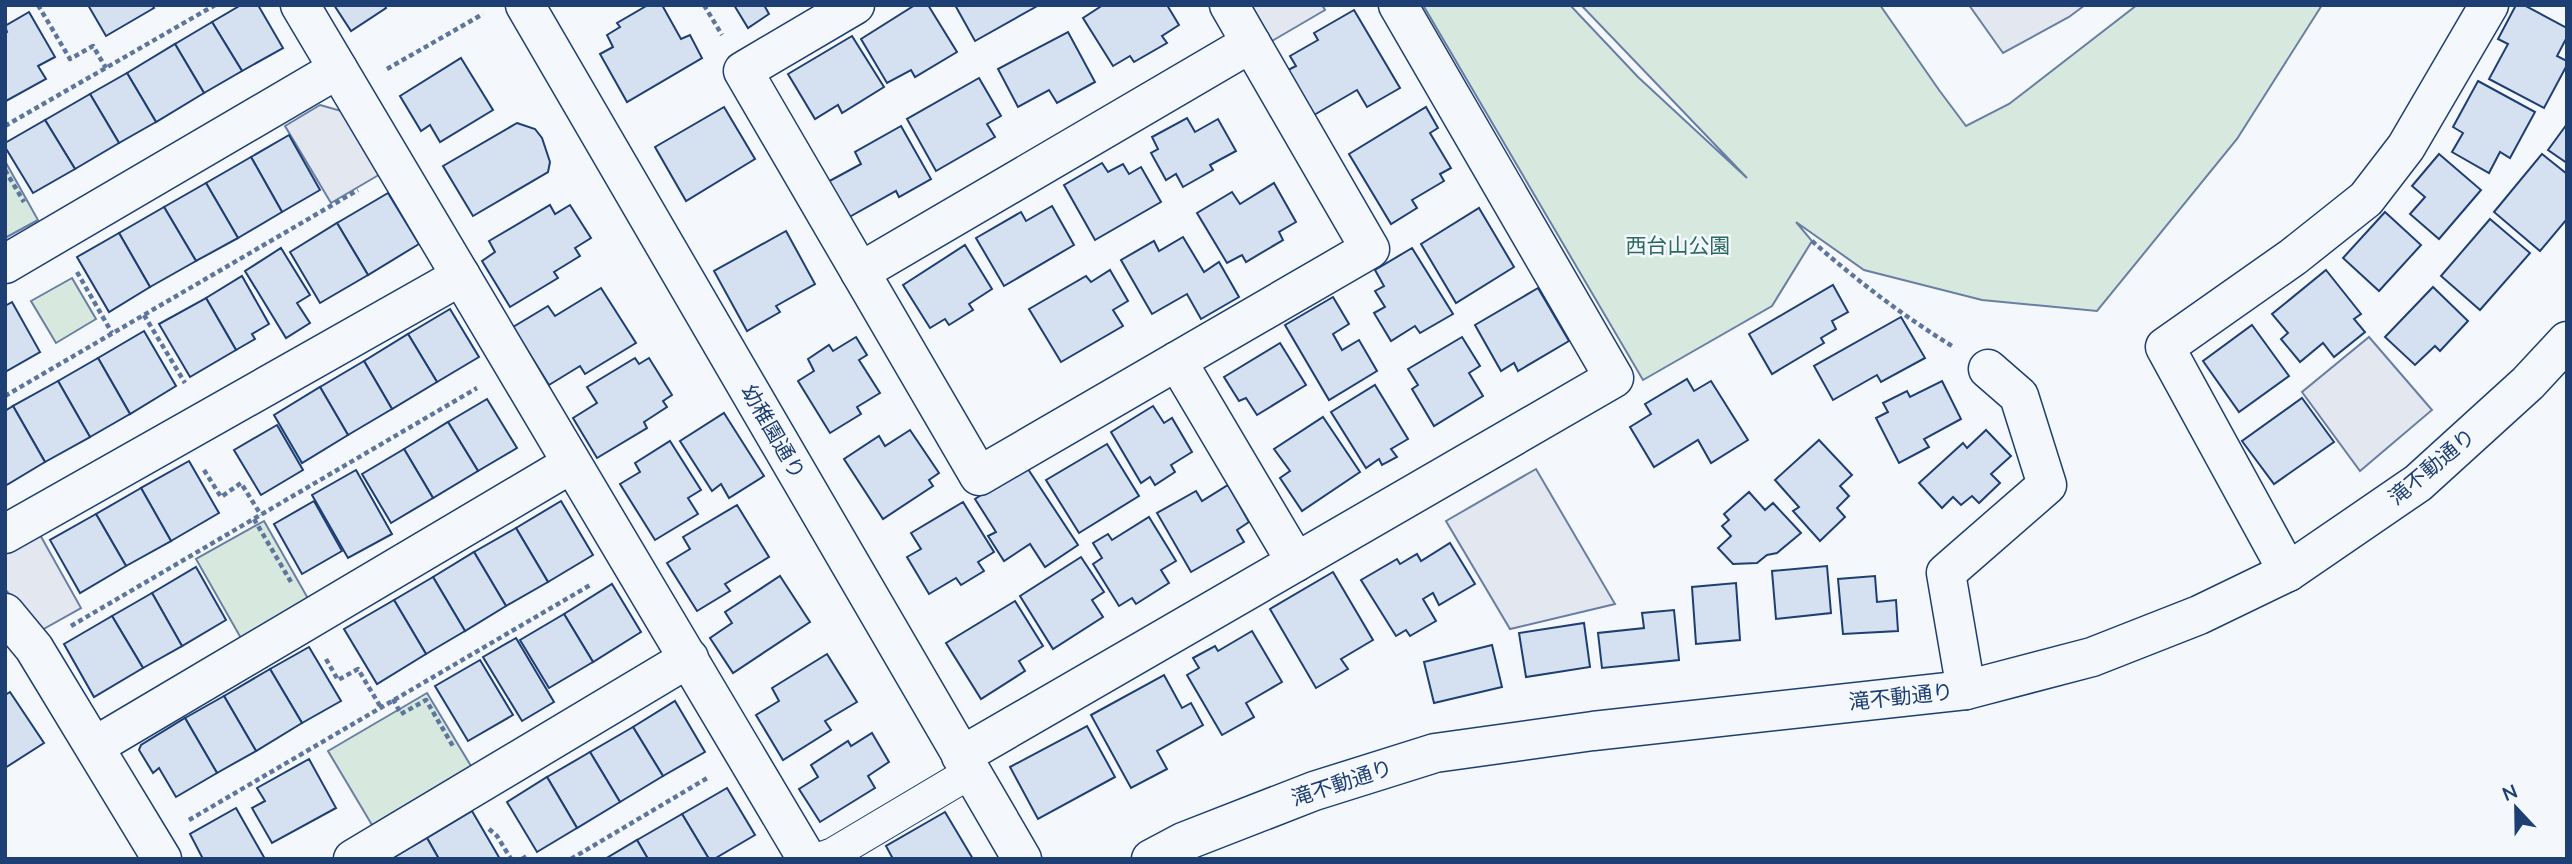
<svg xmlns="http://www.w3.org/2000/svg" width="2572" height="864" font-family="'Nunito Sans','Noto Sans JP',sans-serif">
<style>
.green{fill:#d7e8df;stroke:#687fa3;stroke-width:2}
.parking{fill:#e3e8f0;stroke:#687fa3;stroke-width:2}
.building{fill:#d5e0f0;stroke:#1d3f73;stroke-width:2}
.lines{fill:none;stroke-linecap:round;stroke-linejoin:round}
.pedestrian-casing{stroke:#1d3f73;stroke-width:34}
.minor-casing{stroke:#1d3f73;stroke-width:41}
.tertiary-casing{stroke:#1d3f73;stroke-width:41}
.path{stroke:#5e769c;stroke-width:4.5;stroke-dasharray:5 3.5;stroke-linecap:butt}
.pedestrian{stroke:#f4f7fb;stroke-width:32}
.minor{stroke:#f4f7fb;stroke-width:38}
.tertiary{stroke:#f4f7fb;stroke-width:38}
.labels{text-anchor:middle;stroke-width:5;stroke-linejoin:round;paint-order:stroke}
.park-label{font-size:21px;fill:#2c6c60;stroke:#f4f7fb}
.street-label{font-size:21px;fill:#1d3f73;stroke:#f4f7fb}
</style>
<rect width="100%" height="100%" fill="#f4f7fb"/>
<!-- green -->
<g class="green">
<polygon points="1423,5 1570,5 1638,77 1747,178 1581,5 1880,5 1939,90 1966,126 2009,104 2137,5 2322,5 2237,139 2097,311 1982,300 1864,270 1796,222 1812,241 1772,306 1643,380"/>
<polygon points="5,161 38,220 5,238"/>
<polygon points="72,278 96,319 56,343 31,301"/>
<polygon points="264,521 310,602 242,640 196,559"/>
<polygon points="427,693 471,766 372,825 328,751"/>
</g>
<!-- parking -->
<g class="parking">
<polygon points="1251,5 1322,5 1325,10 1272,41"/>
<polygon points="1969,5 2085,5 2069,17 2003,53"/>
<polygon points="320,105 345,112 382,173 331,203 285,126"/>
<polygon points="2369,337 2432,410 2360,471 2302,392"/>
<polygon points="1536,469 1615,604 1510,629 1446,521"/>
<polygon points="39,533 81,608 40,631 5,589 5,552"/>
</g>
<!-- building -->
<g class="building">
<polygon points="88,5 152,5 154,8 106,36"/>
<polygon points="241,5 258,5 283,48 242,71 212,22"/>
<polygon points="334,5 385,5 386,8 351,31"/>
<polygon points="648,5 662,5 681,39 690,35 702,58 627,102 600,54 613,47 607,35 620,27 617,23"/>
<polygon points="734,5 764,5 769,14 748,28"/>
<polygon points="915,5 928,5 957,52 915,77 911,70 887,83 861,39"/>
<polygon points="955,5 1039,5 975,41"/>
<polygon points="1103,5 1167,5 1179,25 1162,36 1167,43 1134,62 1130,56 1113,66 1083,18"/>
<polygon points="2516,5 2524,5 2567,28 2567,37 2557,56 2567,61 2567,65 2544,108 2489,79 2508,44 2498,39"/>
<polygon points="1354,10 1400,88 1367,107 1357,90 1314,115 1288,70 1296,66 1290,56 1318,40 1314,33"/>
<polygon points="29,12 55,57 38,66 46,79 6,101 5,33 7,32 5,26"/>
<polygon points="212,22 242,71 204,93 175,44"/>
<polygon points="1068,32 1095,82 1057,103 1049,90 1018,107 998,69"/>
<polygon points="852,36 884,87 842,113 838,105 815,119 788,74"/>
<polygon points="175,44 204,93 156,122 127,73"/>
<polygon points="461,58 493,110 440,142 430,125 421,131 400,96"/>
<polygon points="127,73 156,122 119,143 90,94"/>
<polygon points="979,78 1001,116 987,124 995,137 936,171 907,119"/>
<polygon points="2478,81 2535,112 2510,158 2500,152 2489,173 2452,152 2463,133 2453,127"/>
<polygon points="90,94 119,143 75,169 45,120"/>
<polygon points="724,107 755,159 686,201 655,147"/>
<polygon points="1426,107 1438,128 1430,133 1451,168 1440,174 1444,181 1412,200 1417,208 1391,224 1349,154"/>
<polygon points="1187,118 1195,132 1218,119 1236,151 1210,165 1213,170 1183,187 1176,174 1166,180 1151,153 1158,149 1152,137"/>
<polygon points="45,120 75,169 33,193 5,147 5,143"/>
<polygon points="517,123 535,129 542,138 550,162 548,172 473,216 443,166"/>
<polygon points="2567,124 2567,163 2548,150"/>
<polygon points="901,126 931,179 899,197 896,191 844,220 824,184 861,164 855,152"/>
<polygon points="289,135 320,190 282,212 251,157"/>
<polygon points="2439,154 2481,190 2439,239 2410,214 2425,197 2412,186"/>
<polygon points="2542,154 2567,174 2567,219 2540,251 2494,212"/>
<polygon points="251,157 282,212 238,238 206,183"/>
<polygon points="1102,163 1108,172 1123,164 1129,174 1141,167 1161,202 1095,240 1064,185"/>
<polygon points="206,183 238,238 196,261 164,207"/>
<polygon points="1274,183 1296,222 1279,232 1283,240 1246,262 1242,255 1227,263 1197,213 1232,192 1240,204"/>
<polygon points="388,193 419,244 368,275 337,223"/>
<polygon points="550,205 555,214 570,205 591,238 575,248 580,256 554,272 558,278 510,307 482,261 495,252 489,241"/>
<polygon points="1052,206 1074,245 1004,286 976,238 1021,212 1026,221"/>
<polygon points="164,207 196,261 150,287 119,233"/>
<polygon points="1479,208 1514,267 1456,303 1421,244"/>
<polygon points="2385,212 2421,245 2379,291 2343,258"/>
<polygon points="2490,219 2530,253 2480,310 2441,276"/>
<polygon points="337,223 368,275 320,303 290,252"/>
<polygon points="786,231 815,284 776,306 780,312 747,331 714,271"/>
<polygon points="119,233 150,287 109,312 77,257"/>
<polygon points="1183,237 1204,272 1219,262 1239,297 1201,319 1187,294 1152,314 1121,260 1154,241 1159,251"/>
<polygon points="965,245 992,289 969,304 973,310 949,325 945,319 930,328 903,285"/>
<polygon points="281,248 310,295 297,303 310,323 286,338 245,271"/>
<polygon points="1412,248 1453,314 1420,333 1415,326 1391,341 1374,313 1385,307 1375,291 1384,286 1375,270"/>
<polygon points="1110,270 1128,301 1113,310 1123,326 1061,362 1029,309 1086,276 1091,282"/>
<polygon points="2326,270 2361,314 2354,319 2365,332 2334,357 2323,343 2300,362 2281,339 2288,333 2272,314"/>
<polygon points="242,276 269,324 252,334 255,339 236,350 206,298"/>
<polygon points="1833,285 1848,312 1832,321 1836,329 1821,338 1824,343 1772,374 1749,334"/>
<polygon points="2433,287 2468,321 2440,351 2435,346 2415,365 2385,337"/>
<polygon points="601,288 636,343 585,374 580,366 549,385 513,327 548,306 555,316"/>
<polygon points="1538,288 1569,341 1518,371 1514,363 1501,371 1475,325"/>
<polygon points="1333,297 1349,324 1333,334 1342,350 1359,340 1377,371 1329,400 1285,325"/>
<polygon points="206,298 236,350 190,377 159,324"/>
<polygon points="12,302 40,352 5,372 5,306"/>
<polygon points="450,309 479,357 437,382 408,334"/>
<polygon points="1901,317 1925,358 1881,382 1877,375 1833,400 1814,366"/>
<polygon points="2252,325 2289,376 2239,412 2203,361"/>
<polygon points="144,331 176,386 130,414 98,358"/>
<polygon points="408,334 437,382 392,409 364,361"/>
<polygon points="856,337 867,355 859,360 880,393 857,407 861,414 830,433 798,381 814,371 808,359 829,345 833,351"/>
<polygon points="1462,337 1480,366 1469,373 1483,396 1434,426 1412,389 1418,385 1408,369"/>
<polygon points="1280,343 1306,385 1257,415 1246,398 1239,401 1224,377"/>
<polygon points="98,358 130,414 90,437 58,381"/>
<polygon points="635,358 639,364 649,358 672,395 663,401 667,407 644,422 647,428 597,458 573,418 597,403 587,387"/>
<polygon points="364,361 392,409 348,435 320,387"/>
<polygon points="1687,379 1694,391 1711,381 1748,440 1711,463 1698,440 1654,467 1630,427 1651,414 1645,404"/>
<polygon points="58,381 90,437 45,462 13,406"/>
<polygon points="1942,381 1961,419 1924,439 1929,447 1899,463 1876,418 1888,412 1883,403 1907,391 1910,397"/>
<polygon points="1375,385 1408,439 1391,449 1397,457 1382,465 1379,459 1366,468 1331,412"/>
<polygon points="320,387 348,435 302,463 274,415"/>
<polygon points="2302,398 2334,442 2274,484 2242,441"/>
<polygon points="487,399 517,448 478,471 448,422"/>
<polygon points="13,406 45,462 5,486 5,411"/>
<polygon points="1153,406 1164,423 1172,418 1192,452 1171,465 1175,472 1155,485 1150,477 1141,483 1111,432"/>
<polygon points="724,413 764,476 729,498 721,484 712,491 680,441"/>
<polygon points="1323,417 1360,472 1302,511 1280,478 1290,471 1274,449"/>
<polygon points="448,422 478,471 433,498 404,449"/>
<polygon points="277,425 303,470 261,495 234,450"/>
<polygon points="910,430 939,473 929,480 933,486 883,519 844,459 879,436 885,446"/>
<polygon points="1986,430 2011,456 1991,474 2000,483 1979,503 1972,496 1961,505 1953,497 1942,508 1919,483 1963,443 1967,448"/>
<polygon points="1819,440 1852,475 1840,486 1849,496 1837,508 1845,517 1820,541 1793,511 1799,507 1775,480"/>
<polygon points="670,441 701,490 688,498 698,514 655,540 620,484 640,472 635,463"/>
<polygon points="1107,444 1139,496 1079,533 1046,480"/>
<polygon points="404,449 433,498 391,523 362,474"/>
<polygon points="189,461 219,513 171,541 141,488"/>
<polygon points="1026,466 1078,545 1045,567 1030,544 1004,561 988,536 996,532 975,499"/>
<polygon points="356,470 392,534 348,558 312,495"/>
<polygon points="1228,485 1249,522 1237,530 1244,542 1191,572 1157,513 1196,491 1202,501"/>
<polygon points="141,488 171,541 126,566 96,514"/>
<polygon points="1749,492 1765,510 1773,503 1801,533 1777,553 1767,555 1757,563 1733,564 1718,548 1731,536 1722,526 1729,520 1724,514"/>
<polygon points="314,501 342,551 302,574 274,524"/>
<polygon points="561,501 593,555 548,582 516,528"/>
<polygon points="963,502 994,552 978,562 984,571 961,585 956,578 929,594 907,557 921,549 911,533"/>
<polygon points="737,505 769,557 725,584 730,591 697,611 667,563 690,549 683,537"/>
<polygon points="96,514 126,566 80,593 50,540"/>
<polygon points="1149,517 1176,561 1161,570 1169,583 1136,604 1132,598 1119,606 1093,564 1102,558 1093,543 1108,534 1112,540"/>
<polygon points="516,528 548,582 506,606 474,552"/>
<polygon points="1450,543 1475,584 1439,605 1433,593 1423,599 1436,621 1410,636 1406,630 1396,636 1361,580 1397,559 1400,564 1417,554 1421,561"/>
<polygon points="474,552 506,606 465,631 433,577"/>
<polygon points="1081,557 1104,592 1092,600 1103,617 1053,649 1020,596"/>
<polygon points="1827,566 1831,613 1776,619 1772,571"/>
<polygon points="196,567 226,620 182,646 152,593"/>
<polygon points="1333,572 1373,640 1341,659 1348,669 1316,688 1270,609"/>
<polygon points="780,576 810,622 733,673 710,638 732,623 725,612"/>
<polygon points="1875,576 1877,602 1896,600 1898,631 1843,634 1838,579"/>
<polygon points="433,577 465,631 426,654 394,600"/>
<polygon points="1736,583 1740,640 1696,644 1692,587"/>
<polygon points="612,584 641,632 593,662 564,614"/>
<polygon points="152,593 182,646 143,668 112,616"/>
<polygon points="394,600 426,654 377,684 344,629"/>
<polygon points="1015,601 1043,646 1019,661 1025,671 981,699 946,643"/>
<polygon points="1674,610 1679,660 1602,668 1598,633 1644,628 1642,613"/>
<polygon points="564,614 593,662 549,688 520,640"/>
<polygon points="112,616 143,668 94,697 64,644"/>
<polygon points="1584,623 1590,667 1526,677 1519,633"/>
<polygon points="1252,631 1282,682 1246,703 1254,717 1222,735 1187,675 1199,668 1193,658 1215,646 1218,651"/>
<polygon points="516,638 554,702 522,721 483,657"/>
<polygon points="1492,645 1502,687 1434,703 1424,662"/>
<polygon points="309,647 341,701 302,723 270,669"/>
<polygon points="827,654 857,702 825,721 831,730 783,760 756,715 779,701 772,688"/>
<polygon points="480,660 513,715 468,741 435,686"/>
<polygon points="270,669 302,723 256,751 224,696"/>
<polygon points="1164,675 1182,708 1191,703 1203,725 1157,751 1167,769 1131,788 1091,715"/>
<polygon points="10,692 44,743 5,768 5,695"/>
<polygon points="224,696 256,751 217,773 185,718"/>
<polygon points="675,701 705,752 663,776 633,727"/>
<polygon points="185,718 217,773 176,797 159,768 153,773 139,750 141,745"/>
<polygon points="1087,726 1115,777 1038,819 1010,767"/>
<polygon points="633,727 663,776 620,802 590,752"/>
<polygon points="872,733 889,762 868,776 875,788 820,822 799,789 818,777 811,765 848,741 851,746"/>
<polygon points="590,752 620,802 577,828 547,777"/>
<polygon points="309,759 336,808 272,843 252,808 265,801 257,788"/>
<polygon points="547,777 577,828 537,852 507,802"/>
<polygon points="727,788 755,835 714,859 709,859 682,814"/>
<polygon points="236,808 265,859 203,859 190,834"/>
<polygon points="472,811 500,859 439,859 427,838"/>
<polygon points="945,812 973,859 893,859 886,846"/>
<polygon points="682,814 709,859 648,859 637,840"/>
<polygon points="427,838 439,859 391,859"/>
<polygon points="637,840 648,859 605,859"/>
</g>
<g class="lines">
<defs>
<polyline id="pedestrian" points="819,859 833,854 971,772"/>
<g id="minor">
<polyline points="300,5 807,859"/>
<polyline points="855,5 743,71 979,476 1370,249 1229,5"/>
<polyline points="5,264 338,69"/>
<polyline points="860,272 1251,43"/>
<polyline points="1177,361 1296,562"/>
<polyline points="5,534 461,276"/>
<polyline points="2288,572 2165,347 2293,257 2366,199 2406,147 2489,5"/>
<polyline points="5,613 34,648 162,859"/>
<polyline points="1966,690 1946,573 2047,485 2019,396 1988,369"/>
<polyline points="95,746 571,464"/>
<polyline points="961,756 1614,378 1398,5"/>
<polyline points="353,859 689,658"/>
</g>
<g id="tertiary">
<polyline points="525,5 1022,859"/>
<polyline points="1151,859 1183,842 1314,791 1435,753 1593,731 1966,690 2092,657 2199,615 2288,572 2418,483 2528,383 2567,341"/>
</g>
</defs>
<!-- pedestrian casing -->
<use href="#pedestrian" class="pedestrian-casing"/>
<!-- minor casing -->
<use href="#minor" class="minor-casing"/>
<!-- tertiary casing -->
<use href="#tertiary" class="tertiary-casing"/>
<!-- path -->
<g class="path">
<polyline points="38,5 70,59 93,46 106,68"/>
<polyline points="704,5 722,35"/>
<polyline points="387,69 483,14"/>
<polyline points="5,126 215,5"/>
<polyline points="5,170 24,202"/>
<path d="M1812,241C1856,280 1902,315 1952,346"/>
<polyline points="77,272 112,333"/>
<polyline points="144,315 185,383"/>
<polyline points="5,396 358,190"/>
<polyline points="204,470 221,497 241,483 261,515"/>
<polyline points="254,519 291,582"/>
<polyline points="71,626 477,388"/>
<polyline points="326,659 338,680 358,669 380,706"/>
<polyline points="393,699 401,714 426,700 454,748"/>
<polyline points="189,820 592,584"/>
<polyline points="489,829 497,836 511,859"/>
<polyline points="522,859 527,856 529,859"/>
<polyline points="571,859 709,777"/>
</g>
<!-- pedestrian -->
<use href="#pedestrian" class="pedestrian"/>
<!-- minor -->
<use href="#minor" class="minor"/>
<!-- tertiary -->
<use href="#tertiary" class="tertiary"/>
</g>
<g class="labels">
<!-- park labels -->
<g class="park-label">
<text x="1678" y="253">西台山公園</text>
</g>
<!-- street labels -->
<g class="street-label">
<text transform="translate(773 432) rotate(60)" y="7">幼稚園通り</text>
<text transform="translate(2432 467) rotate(-40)" y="7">滝不動通り</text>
<text transform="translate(1901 697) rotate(-6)" y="7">滝不動通り</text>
<text transform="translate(1342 783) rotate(-18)" y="7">滝不動通り</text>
</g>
</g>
<!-- border -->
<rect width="2572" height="864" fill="none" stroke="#1d3f73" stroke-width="14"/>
<!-- north arrow -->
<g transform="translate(2516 808) rotate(338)" stroke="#f4f7fb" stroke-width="5" paint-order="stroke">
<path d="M0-5L12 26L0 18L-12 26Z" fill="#1d3f73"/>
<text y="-10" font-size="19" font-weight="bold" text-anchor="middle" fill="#1d3f73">N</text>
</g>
</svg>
